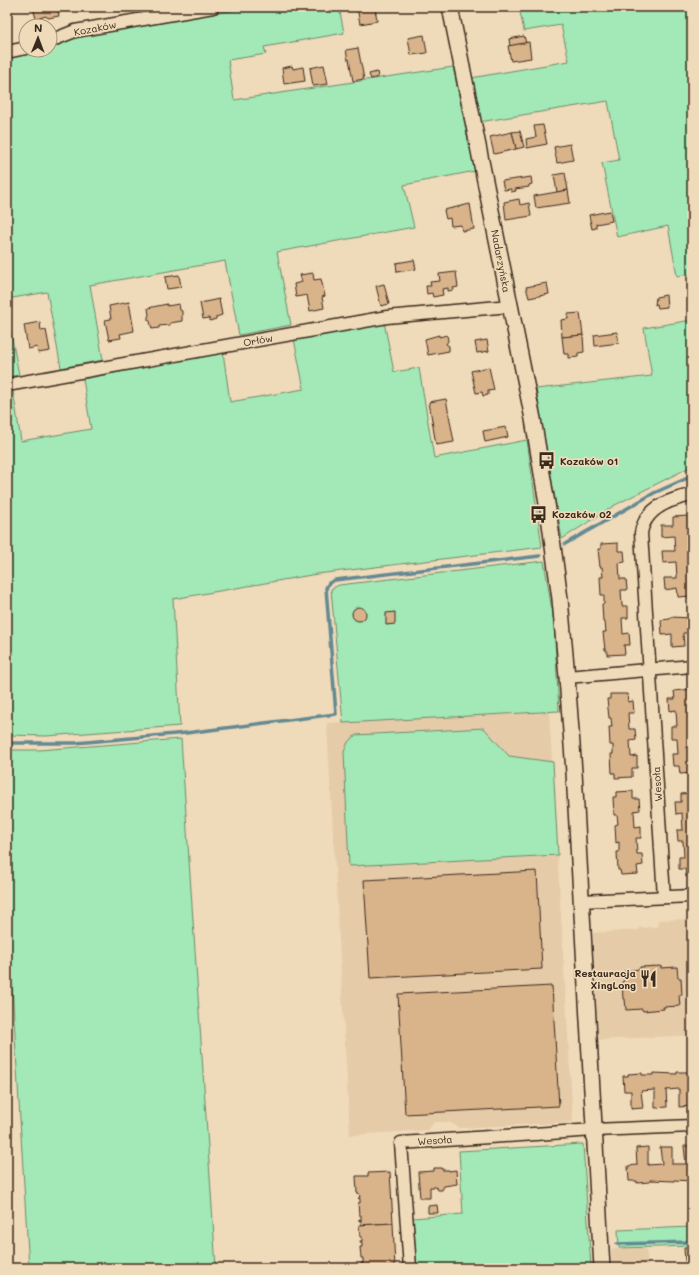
<svg xmlns="http://www.w3.org/2000/svg" width="699" height="1275" font-family="Mali,sans-serif">
<style>
.built{fill:#e5cba8}
.green{fill:#a2e9b7;stroke:#6e8a6a}
.lines{fill:none;stroke-linecap:round;stroke-linejoin:round}
.stream{stroke:#648993;stroke-width:3.5}
.building{fill:#d9b38a;stroke:#3b2a1e}
.minor-casing{stroke:#3b2a1e;stroke-width:15}
.tertiary-casing{stroke:#3b2a1e;stroke-width:18}
.minor{stroke:#efdab9;stroke-width:12}
.tertiary{stroke:#efdab9;stroke-width:15}
.labels{text-anchor:middle;stroke-width:3.5;stroke-linejoin:round;paint-order:stroke}
.street-label{font-size:10px;fill:#3b2a1e;stroke:#efdab9}
.poi-label{font-size:10px;font-weight:bold;fill:#3b2a1e;stroke:#efdab9;text-anchor:start}
</style>
<rect width="100%" height="100%" fill="#efdab9"/>
<filter id="ink" filterUnits="userSpaceOnUse"><feTurbulence type="fractalNoise" baseFrequency=".025" numOctaves="2"/><feDisplacementMap in="SourceGraphic" scale="8" xChannelSelector="R" yChannelSelector="G"/><feConvolveMatrix kernelMatrix="1 2 1 2 8 2 1 2 1" color-interpolation-filters="sRGB"/></filter>
<g filter="url(#ink)">
<!-- built -->
<g class="built">
<polygon points="549,712 573,1122 460,1128 449,1122 434,1122 428,1130 350,1135 327,723"/>
<polygon points="692,919 692,1035 598,1040 593,933 639,930 639,928 658,927 658,920"/>
<polygon points="646,1248 648,1268 612,1268 611,1249"/>
</g>
<!-- green -->
<g class="green">
<polygon points="252,7 339,7 344,33 264,47 266,54 228,60 234,100 453,67 475,171 404,185 414,227 277,252 291,325 239,335 225,261 90,285 103,360 61,368 47,292 7,299 7,58 50,50 50,48 71,38"/>
<polygon points="519,7 692,7 692,274 677,276 668,226 617,237 602,163 619,160 608,101 479,122 471,78 569,61 561,25 524,31"/>
<polygon points="7,312 19,375 7,377"/>
<polygon points="692,320 692,466 615,505 562,539 536,389 652,376 644,328"/>
<polygon points="384,322 394,372 419,368 434,458 527,440 542,547 317,574 173,599 180,726 46,736 7,735 7,392 13,391 21,441 91,429 83,379 223,352 230,402 304,389 294,339"/>
<polygon points="544,561 554,623 559,711 343,723 331,589 339,585"/>
<polygon points="484,728 509,756 553,762 558,855 349,866 344,752 348,742 356,735"/>
<polygon points="181,739 216,1268 29,1268 7,903 7,750 39,750"/>
<polygon points="583,1144 591,1268 546,1268 546,1264 523,1268 417,1268 413,1218 463,1214 459,1151"/>
<polygon points="692,1227 692,1246 619,1248 618,1230"/>
</g>
<g class="lines">
<!-- stream -->
<g class="stream">
<polyline points="565,544 654,493 692,476"/>
<polyline points="7,743 76,743 186,733 336,714 326,588 329,583 335,580 540,556"/>
<polyline points="617,1244 692,1242"/>
</g>
</g>
<!-- building -->
<g class="building">
<polygon points="33,7 57,7 59,16 48,18 46,16 36,19"/>
<polygon points="357,7 375,7 377,21 360,24"/>
<polygon points="424,35 427,53 411,55 408,38"/>
<polygon points="524,36 526,43 510,46 509,39"/>
<polygon points="529,42 531,58 511,61 508,46"/>
<polygon points="358,48 364,79 353,81 349,59 348,60 346,50"/>
<polygon points="324,65 328,84 313,86 310,68"/>
<polygon points="292,66 293,69 303,67 305,81 284,84 282,68"/>
<polygon points="377,72 378,77 371,79 369,74"/>
<polygon points="543,125 547,144 527,148 526,139 536,137 534,126"/>
<polygon points="520,131 524,147 516,149 512,132"/>
<polygon points="512,132 516,149 494,154 490,137"/>
<polygon points="570,144 573,160 557,163 554,147"/>
<polygon points="565,173 568,190 557,192 554,175"/>
<polygon points="531,177 532,184 529,185 529,187 515,189 516,191 511,192 511,189 504,190 502,181"/>
<polygon points="568,190 570,203 536,208 534,196"/>
<polygon points="519,199 520,205 529,203 531,216 506,220 504,202"/>
<polygon points="470,204 474,229 462,231 461,225 451,226 450,218 446,219 444,210"/>
<polygon points="610,211 612,221 596,224 596,228 592,229 589,215"/>
<polygon points="414,260 416,269 397,272 396,263"/>
<polygon points="456,272 458,287 453,288 454,290 448,291 448,288 442,289 443,295 433,297 432,293 427,294 426,286 431,286 430,282 440,281 439,274"/>
<polygon points="313,273 314,280 321,279 325,296 322,297 324,308 310,311 307,295 296,297 294,284 302,282 300,275"/>
<polygon points="179,275 181,287 167,289 165,277"/>
<polygon points="547,283 549,294 529,298 526,287"/>
<polygon points="384,284 389,304 381,306 376,286"/>
<polygon points="666,295 667,307 658,308 657,304 655,305 656,297"/>
<polygon points="219,299 222,315 216,317 216,319 210,321 209,318 203,319 200,303"/>
<polygon points="129,302 134,331 120,334 121,338 109,340 105,320 111,319 109,306"/>
<polygon points="167,304 167,306 179,304 180,310 182,311 182,321 170,323 170,325 159,326 159,328 152,329 150,321 148,320 148,317 149,315 148,308"/>
<polygon points="580,313 583,335 562,337 561,320 568,319 568,314"/>
<polygon points="40,322 41,331 46,330 50,351 38,353 37,347 28,349 24,325"/>
<polygon points="617,332 619,343 595,346 594,335"/>
<polygon points="439,335 439,337 447,335 448,341 446,344 449,346 449,351 428,355 425,339"/>
<polygon points="583,335 584,352 578,353 578,357 569,358 569,354 564,354 562,337"/>
<polygon points="487,340 489,351 477,353 475,342"/>
<polygon points="489,367 494,390 488,391 488,395 483,396 482,392 476,393 471,371"/>
<polygon points="446,399 454,442 436,445 429,402"/>
<polygon points="506,427 508,437 485,442 483,431"/>
<polygon points="688,516 688,522 690,522 691,536 689,536 690,549 692,549 692,562 691,563 692,596 678,597 677,588 665,590 664,578 677,578 676,562 663,563 662,551 675,551 674,536 661,537 661,525 673,525 673,517"/>
<polygon points="618,543 618,551 624,551 625,562 619,563 620,579 626,579 627,590 621,590 622,606 628,606 628,618 622,618 623,634 629,633 630,645 624,645 625,654 607,655 607,650 605,650 603,632 606,632 605,622 603,622 602,604 604,604 604,595 601,595 600,577 603,577 602,567 600,567 598,549 601,549 601,544"/>
<circle cx="359" cy="614" r="7"/>
<polygon points="395,612 395,624 386,625 386,613"/>
<polygon points="670,617 692,618 692,633 683,633 684,646 672,647 672,634 662,635 661,620 670,619"/>
<polygon points="692,689 692,773 680,774 679,766 673,766 672,754 678,754 677,738 671,738 671,726 677,726 676,710 670,711 669,699 675,699 674,691"/>
<polygon points="610,694 627,694 628,702 633,701 634,713 628,713 629,729 635,729 636,740 630,741 631,757 637,756 637,768 632,768 632,777 615,778 615,773 612,773 611,754 613,754 613,745 610,745 609,727 612,727 611,718 609,718 607,699 610,699"/>
<polygon points="633,791 633,799 639,799 640,810 634,811 635,827 641,826 641,838 636,838 637,854 642,854 643,865 637,866 638,874 621,875 620,870 618,870 617,852 619,852 619,842 616,843 615,825 618,824 617,815 614,815 613,797 616,797 616,792"/>
<polygon points="692,793 692,876 686,877 685,869 679,869 679,857 684,857 683,841 678,841 677,830 683,830 682,813 676,814 675,802 681,802 681,794"/>
<polygon points="537,871 542,969 370,978 364,880"/>
<polygon points="661,966 661,968 677,967 678,978 681,978 682,995 679,995 680,1006 663,1007 664,1009 643,1011 642,1009 626,1010 625,999 623,999 622,982 624,981 624,971 640,969 640,967"/>
<polygon points="552,986 559,1106 405,1114 398,994"/>
<polygon points="677,1072 691,1072 692,1073 692,1089 690,1089 691,1106 679,1107 679,1089 666,1090 667,1107 655,1108 655,1090 641,1091 643,1108 631,1109 631,1091 624,1091 623,1076 628,1076 628,1074 642,1073 642,1075 653,1075 653,1073 677,1074"/>
<polygon points="684,1146 692,1146 692,1181 674,1180 674,1181 650,1180 650,1182 637,1183 637,1181 629,1181 628,1166 637,1165 636,1148 648,1147 648,1165 662,1164 660,1147 672,1147 672,1164 686,1164"/>
<polygon points="434,1168 442,1168 442,1170 449,1170 449,1171 456,1170 457,1184 444,1186 442,1190 438,1190 436,1187 430,1187 430,1198 420,1198 418,1172 434,1171"/>
<polygon points="390,1172 393,1223 361,1225 361,1220 359,1221 359,1219 361,1220 361,1215 359,1215 358,1203 360,1203 360,1199 358,1198 360,1198 359,1193 357,1193 356,1176 368,1176 368,1173"/>
<polygon points="437,1205 438,1213 428,1213 428,1206"/>
<polygon points="393,1223 395,1268 363,1268 363,1264 361,1264 361,1263 363,1263 363,1258 361,1258 360,1247 362,1247 362,1242 360,1242 360,1241 362,1241 362,1237 360,1237 359,1225"/>
<polygon points="692,1247 692,1260 685,1261 684,1248"/>
<polygon points="675,1267 675,1268 654,1268"/>
</g>
<g class="lines">
<defs>
<g id="minor">
<polyline points="50,41 75,31 213,7"/>
<polyline points="7,52 26,48"/>
<polyline points="7,385 387,317 510,306"/>
<polyline points="567,677 692,666"/>
<path d="M664,897L641,533C645,508 670,499 692,495"/>
<polyline points="581,901 692,896"/>
<polyline points="410,1268 401,1143 594,1130 692,1126"/>
</g>
<polyline id="tertiary" points="450,7 533,419 549,516 560,599 567,677 574,772 602,1268"/>
</defs>
<!-- minor casing -->
<use href="#minor" class="minor-casing"/>
<!-- tertiary casing -->
<use href="#tertiary" class="tertiary-casing"/>
<!-- minor -->
<use href="#minor" class="minor"/>
<!-- tertiary -->
<use href="#tertiary" class="tertiary"/>
</g>
</g>
<!-- icons -->
<defs>
<symbol id="bus-bare" viewBox="-9 -9 18 18"><path d="M-5-6H5V4H4V6H2V4H-2V6H-4V4H-5ZM-3.5-4V0h7V-4ZM-3.5 1.2v1.5H-2V1.2ZM2 1.2v1.5H3.5V1.2Z" fill="#3b2a1e" stroke="#efdab9" stroke-width="2.5" paint-order="stroke"/></symbol>
<symbol id="restaurant-bare" viewBox="-9 -9 18 18"><path d="M-5-6h1v4h1v-4h1v4h1v-4h1v5L-1.5 .5V6h-2V.5L-5-1ZM5-6V6H3V1.5H1.5Q1.5-4 5-6Z" fill="#3b2a1e" stroke="#efdab9" stroke-width="2.5" paint-order="stroke"/></symbol>
</defs>
<g fill-rule="evenodd">
<use href="#bus-bare" x="534" y="448" width="25" height="25"/>
<use href="#bus-bare" x="526" y="502" width="25" height="25"/>
<use href="#restaurant-bare" x="636" y="966" width="25" height="25"/>
</g>
<g class="labels">
<!-- street labels -->
<g class="street-label">
<text transform="translate(95 28) rotate(-11)" y="4">Kozaków</text>
<text transform="translate(501 261) rotate(79)" y="4">Nadarzyńska</text>
<text transform="translate(258 340) rotate(-10)" y="4">Orłów</text>
<text transform="translate(657 784) rotate(-94)" y="4">Wesoła</text>
<text transform="translate(435 1140) rotate(-4)" y="4">Wesoła</text>
</g>
<!-- poi labels -->
<g class="poi-label">
<text x="560" y="465">Kozaków 01</text>
<text x="552" y="518">Kozaków 02</text>
<text x="636" y="977" text-anchor="end">Restauracja<tspan x="636" dy="12">XingLong</tspan></text>
</g>
</g>
<!-- margin -->
<rect width="699" height="1275" fill="none" stroke="#efdab9" stroke-width="24"/>
<rect x="12" y="12" width="675" height="1251" fill="none" stroke="#3b2a1e" stroke-width="1.5" filter="url(#ink)"/>
<!-- north arrow -->
<g transform="translate(38 38) rotate(1)"><circle r="19" fill="#efdab9" stroke="#a7947b"/>
<path d="M0-3L7 15L0 10L-7 15Z" fill="#3b2a1e"/>
<text y="-6" font-size="11" font-weight="bold" text-anchor="middle" fill="#3b2a1e">N</text>
</g>
</svg>
